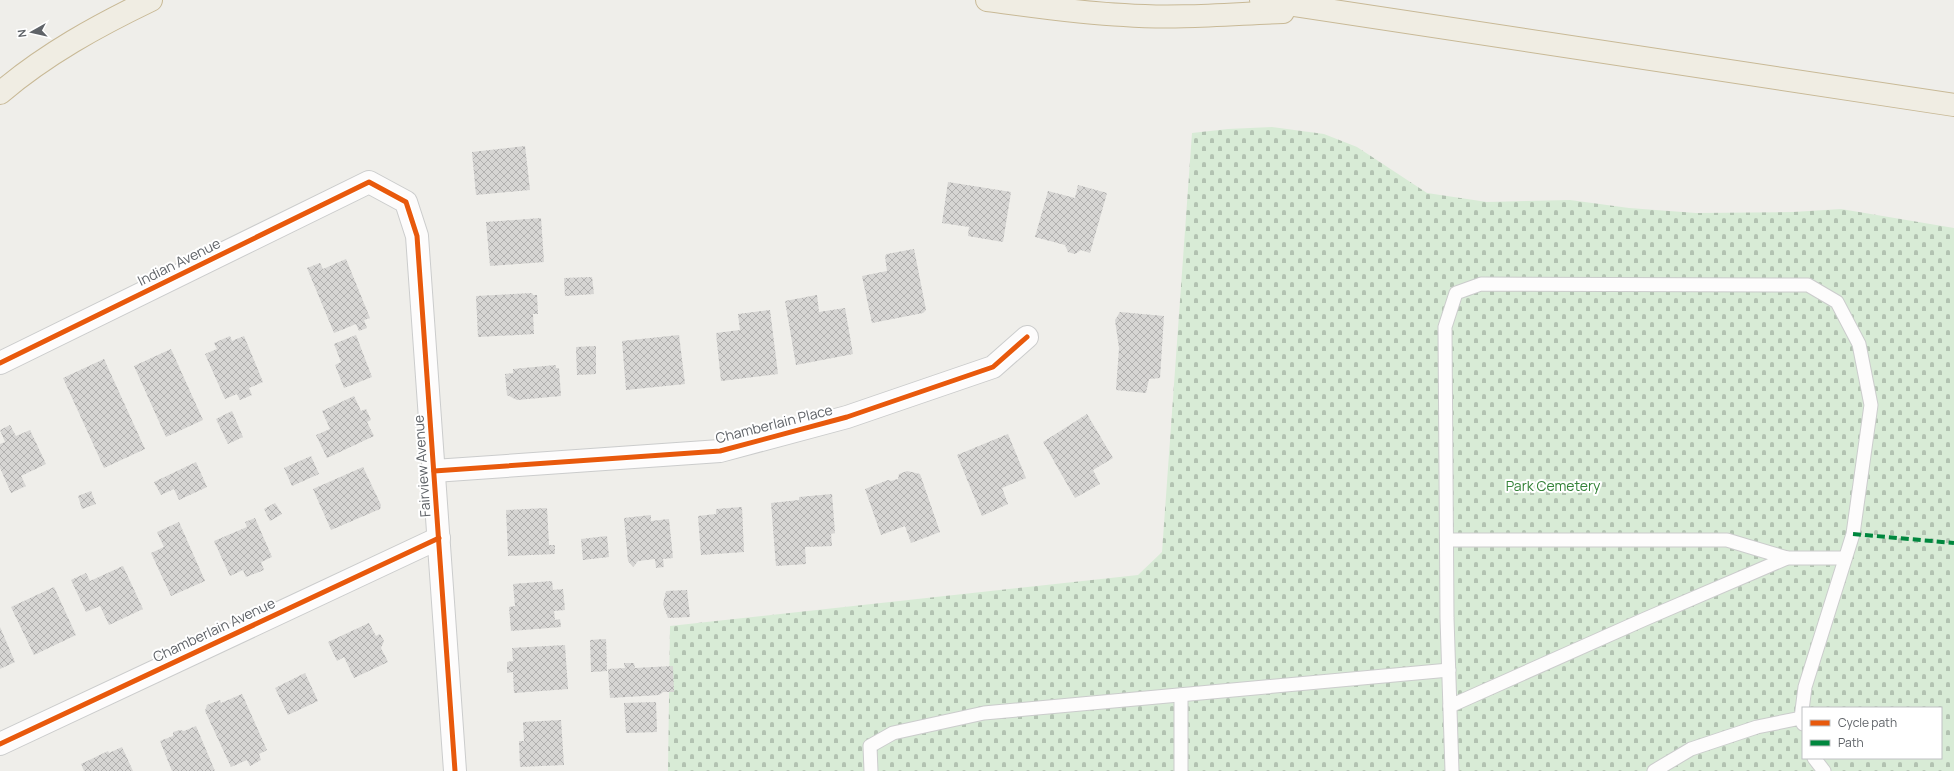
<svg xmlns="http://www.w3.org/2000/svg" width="1954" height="771" font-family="Manrope,sans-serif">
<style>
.cemetery{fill:url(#cemetery-stones);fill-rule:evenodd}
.building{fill:url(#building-cross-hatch)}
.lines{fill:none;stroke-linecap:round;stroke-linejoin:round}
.lane-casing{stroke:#cbcccc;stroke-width:15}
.street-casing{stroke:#cbcccc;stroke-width:24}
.highway-casing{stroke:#c8b996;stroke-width:24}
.lane{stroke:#fdfcfc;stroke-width:13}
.street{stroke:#fdfcfc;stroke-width:22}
.highway{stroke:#f0ede3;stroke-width:22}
.quiet{stroke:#00873e;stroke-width:4;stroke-dasharray:8 4;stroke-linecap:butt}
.cycleway-casing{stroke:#fff;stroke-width:8}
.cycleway{stroke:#e8590c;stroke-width:5}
.labels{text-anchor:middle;stroke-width:4;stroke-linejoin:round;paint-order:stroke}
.street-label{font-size:14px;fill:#5f6368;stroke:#fff}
.park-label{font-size:14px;fill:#348238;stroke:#fff}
</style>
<defs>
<pattern id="cemetery-stones" width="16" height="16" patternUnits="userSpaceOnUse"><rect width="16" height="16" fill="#d8ebd6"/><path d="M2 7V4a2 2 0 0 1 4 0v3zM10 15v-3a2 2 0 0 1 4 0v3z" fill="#b2c2b1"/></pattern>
<pattern id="building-cross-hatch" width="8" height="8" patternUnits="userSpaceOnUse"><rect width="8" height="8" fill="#d6d5d3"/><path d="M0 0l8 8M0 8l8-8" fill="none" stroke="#b1b0af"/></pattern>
</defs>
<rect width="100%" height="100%" fill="#efeeea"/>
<!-- cemetery -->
<path class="cemetery" d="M1272,127L1324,134L1357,147L1427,193L1487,202L1570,200L1629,208L1696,213L1793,212L1841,209L1954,228V771H668L670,626L1138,575L1162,552L1192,133L1228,129ZM1803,708H1941V758H1803Z"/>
<!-- building -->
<g class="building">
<polygon points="525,146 530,190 476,195 472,152"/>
<polygon points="948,182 1011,192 1003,242 968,236 969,227 942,223"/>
<polygon points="1078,185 1107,193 1090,253 1081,250 1075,254 1068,252 1065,245 1035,237 1048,191 1075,198"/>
<polygon points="541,218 544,262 490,266 486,222"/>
<polygon points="914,249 926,310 923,313 872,323 862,276 887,271 885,256 887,254"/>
<polygon points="346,259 370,318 364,320 367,328 359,331 356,324 334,333 307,268 320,263 323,269"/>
<polygon points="592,277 594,294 565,296 564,278"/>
<polygon points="532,293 533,295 537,295 538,314 533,314 534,334 478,337 476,296"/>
<polygon points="817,295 819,312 845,308 853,354 796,365 785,301"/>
<polygon points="770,310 778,374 721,381 716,333 740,330 738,314"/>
<polygon points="1120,312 1164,316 1160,378 1149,379 1146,393 1116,390 1119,348 1115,320"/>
<polygon points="356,335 372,377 344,388 335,365 341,362 334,344"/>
<polygon points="679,335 685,384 626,390 622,341"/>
<polygon points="230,336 232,341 244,336 263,382 249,388 252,395 240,400 237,394 225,399 205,354 217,349 214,343"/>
<polygon points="596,346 596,374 577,375 576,347"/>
<polygon points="171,349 203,420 166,437 134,366"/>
<polygon points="104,359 145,449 104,468 63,378"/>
<polygon points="556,365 556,368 559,368 561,396 517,400 507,395 505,374 513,373 513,369"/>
<polygon points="354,396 361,411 366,409 371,420 367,422 374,436 327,458 316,435 330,429 322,411"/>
<polygon points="232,411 243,437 228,444 216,419"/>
<polygon points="1087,414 1113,458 1093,470 1100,484 1075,498 1043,442"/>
<polygon points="10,425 16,436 30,430 46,464 21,476 26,486 11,493 0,468 0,444 5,442 0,430"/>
<polygon points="1008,434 1026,478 1002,488 1008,504 982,516 957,455"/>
<polygon points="311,456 319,474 292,486 284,468"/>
<polygon points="196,462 207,487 179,500 174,489 161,495 154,482"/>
<polygon points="363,467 381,505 380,509 331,530 313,489"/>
<polygon points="907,471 920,474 940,532 911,543 905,526 881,535 865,489 888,480 891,481 898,479 899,474"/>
<polygon points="91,491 96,504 82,509 78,496"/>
<polygon points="832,494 835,533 831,534 832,546 805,547 806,564 776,566 771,503 799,500 799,497"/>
<polygon points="275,503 282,514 270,521 264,509"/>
<polygon points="742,507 744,552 701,555 698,516 716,514 716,509"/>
<polygon points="547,508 549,545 555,545 555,554 508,556 506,510"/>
<polygon points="651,515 651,521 669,519 673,558 663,559 664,567 656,568 655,559 638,561 633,567 628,561 624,518"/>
<polygon points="255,518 272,557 261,562 264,570 246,577 243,570 230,576 214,541 247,527 245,522"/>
<polygon points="179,522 205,581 171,596 151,553 164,547 157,532"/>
<polygon points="607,536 609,557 583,560 581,539"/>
<polygon points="123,566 143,609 109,625 100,606 86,612 71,580 86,573 90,581"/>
<polygon points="552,581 553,590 563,589 565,610 554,611 555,620 560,619 561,627 511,631 509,607 515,606 513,584"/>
<polygon points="54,587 76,635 34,655 11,607"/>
<polygon points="687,590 690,617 668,618 663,604 666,591"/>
<polygon points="369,623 376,636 380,634 384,641 381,648 388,662 354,678 344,657 337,661 328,642"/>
<polygon points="0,627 15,662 0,669"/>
<polygon points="606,639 607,671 591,672 590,640"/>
<polygon points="565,645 568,689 514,693 513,672 507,673 507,662 513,661 512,648"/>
<polygon points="624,663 634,663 635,668 673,666 674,692 663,692 659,695 610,698 608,669 625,668"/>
<polygon points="305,673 318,701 288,715 275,688"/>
<polygon points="242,694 267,750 259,754 261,760 250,766 247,760 231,767 205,711 207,705 220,700 221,703"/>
<polygon points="656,702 657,732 626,733 624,703"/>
<polygon points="561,720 564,765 520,767 519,741 524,741 523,722"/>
<polygon points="196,726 215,771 172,771 160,741 173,736 173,732 180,730 184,731"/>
<polygon points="122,747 133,771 84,771 81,764 108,751 109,753"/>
</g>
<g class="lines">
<defs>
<g id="lane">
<polyline points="1447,540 1727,540 1787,558"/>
<polyline points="1181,695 1181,771"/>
<polyline points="1450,706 1645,619 1787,558 1845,558"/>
<polyline points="1814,758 1824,771"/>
<polyline points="871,771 870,746 893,733 984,713 1449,670"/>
<polyline points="1452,771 1447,618 1445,327 1456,293 1481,284 1808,285 1837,302 1859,344 1871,405 1853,534 1805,687 1801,718 1803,724"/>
<polyline points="1654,771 1691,749 1757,727 1801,718"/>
</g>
<g id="street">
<polyline points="0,363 369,182 406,202 417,236 455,771"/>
<polyline points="434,471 720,451 847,417 993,367 1027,337"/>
<polyline points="0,744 439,538"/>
</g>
<g id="highway">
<path d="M987,0C1033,6 1078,13 1124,15C1177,19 1230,14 1283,12"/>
<polyline points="1261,0 1954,105"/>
<path d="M0,93C46,54 97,26 151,0"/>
</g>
</defs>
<!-- lane casing -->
<use href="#lane" class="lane-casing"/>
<!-- street casing -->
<use href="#street" class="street-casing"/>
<!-- highway casing -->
<use href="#highway" class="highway-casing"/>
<!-- lane -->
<use href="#lane" class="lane"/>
<!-- street -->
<use href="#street" class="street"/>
<!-- highway -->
<use href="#highway" class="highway"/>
<!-- quiet -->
<polyline class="quiet" points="1853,534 1954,543"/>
<defs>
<g id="cycleway">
<polyline points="0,363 369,182 406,202 417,236 455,771"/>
<polyline points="434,471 720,451 847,417 993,367 1027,337"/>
<polyline points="0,744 439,538"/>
</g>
</defs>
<!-- cycleway casing -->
<use href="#cycleway" class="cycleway-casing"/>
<!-- cycleway -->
<use href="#cycleway" class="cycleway"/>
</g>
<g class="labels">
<!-- street labels -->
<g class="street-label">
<text transform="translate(179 262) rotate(-26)" y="5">Indian Avenue</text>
<text transform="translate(774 424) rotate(-14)" y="5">Chamberlain Place</text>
<text transform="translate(422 466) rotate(-94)" y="5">Fairview Avenue</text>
<text transform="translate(214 630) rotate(-25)" y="5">Chamberlain Avenue</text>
</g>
<!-- park labels -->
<g class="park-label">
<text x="1553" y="491">Park Cemetery</text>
</g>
</g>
<!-- legend -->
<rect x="1802" y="707" width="140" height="52" fill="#ffffff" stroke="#bfc1c3"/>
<rect x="1810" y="720" width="20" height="6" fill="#e8590c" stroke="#bfc1c3"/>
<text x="1838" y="727" font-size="12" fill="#5f6368">Cycle path</text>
<rect x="1810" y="740" width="20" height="6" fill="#00873e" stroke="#bfc1c3"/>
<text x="1838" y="747" font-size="12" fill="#5f6368">Path</text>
<!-- north arrow -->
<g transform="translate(32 32) rotate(262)" stroke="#ffffff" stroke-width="3" paint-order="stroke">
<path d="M0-3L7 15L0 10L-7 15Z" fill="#5f6368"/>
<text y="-6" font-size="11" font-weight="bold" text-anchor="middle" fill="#5f6368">N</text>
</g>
</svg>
